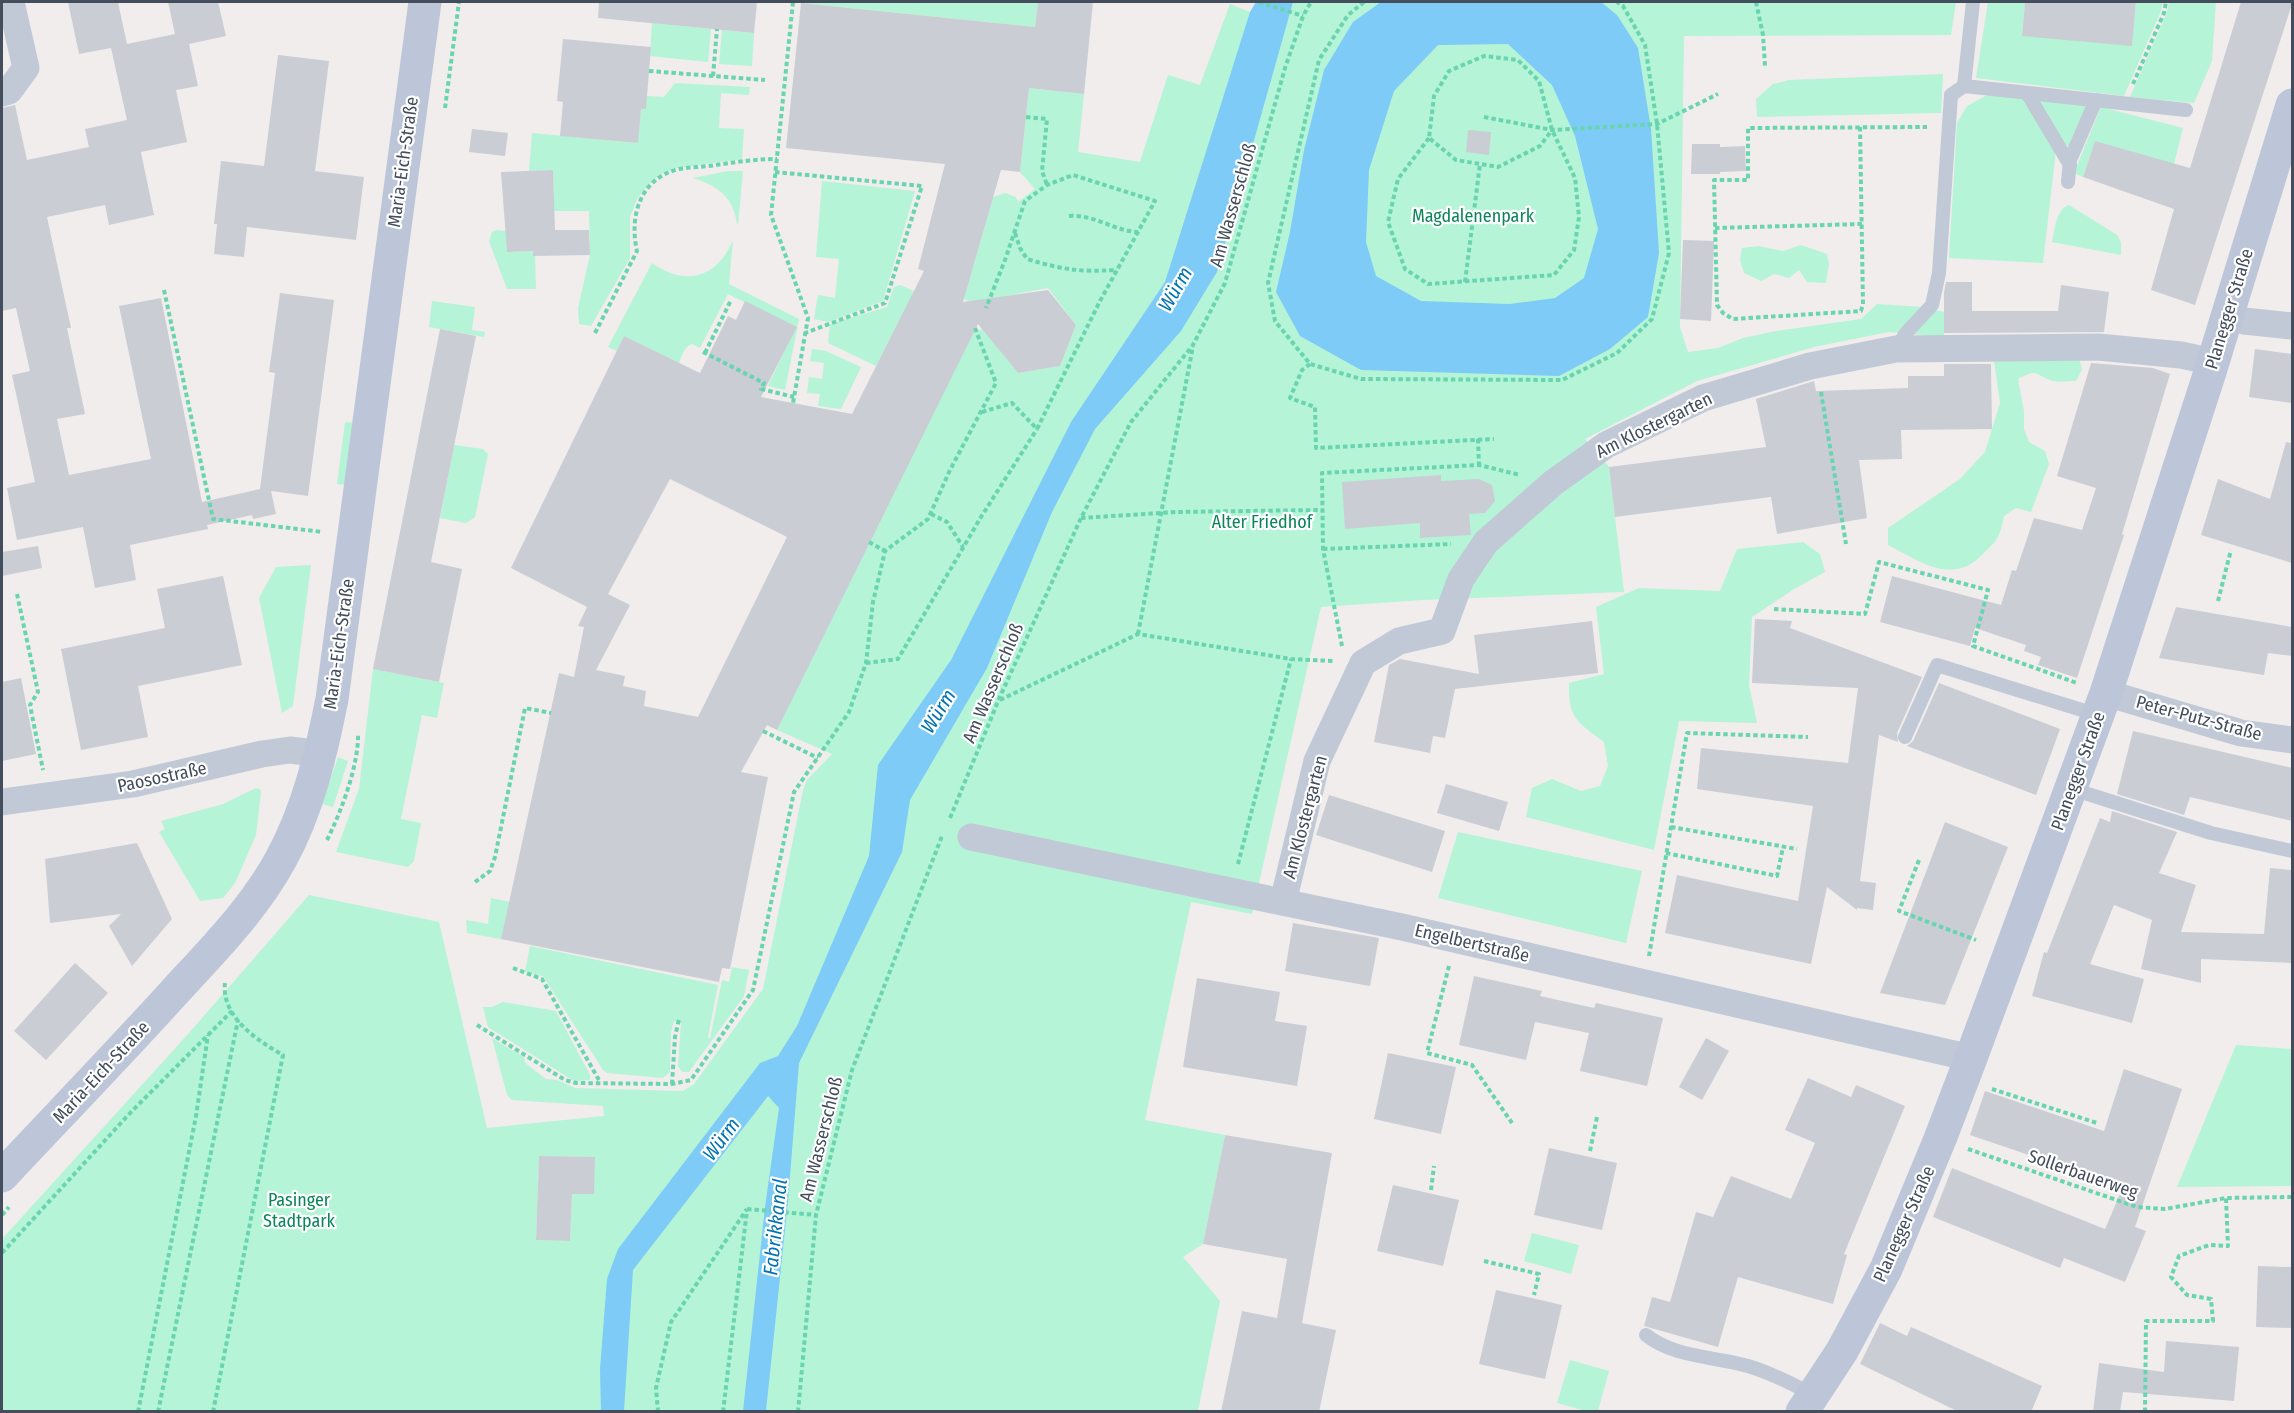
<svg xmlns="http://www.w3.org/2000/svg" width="2294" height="1413" font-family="'Fira Sans Condensed',sans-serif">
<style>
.green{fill:#b5f4d6;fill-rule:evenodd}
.water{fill:#7dcbf6;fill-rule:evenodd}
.building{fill:#cbcdd5;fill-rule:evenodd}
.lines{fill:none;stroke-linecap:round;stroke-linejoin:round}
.path{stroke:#69d5b0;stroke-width:4;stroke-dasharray:4.5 3;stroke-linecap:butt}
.lane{stroke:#c1c9d6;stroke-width:14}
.street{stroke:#c1c9d6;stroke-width:27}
.secondary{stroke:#bdc6d9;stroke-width:33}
.labels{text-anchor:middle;stroke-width:4.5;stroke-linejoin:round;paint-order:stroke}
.street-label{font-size:18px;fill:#434d5c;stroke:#fff}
.park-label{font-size:18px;fill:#0c855a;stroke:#fff}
.water-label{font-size:20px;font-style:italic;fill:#0073b2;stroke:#fff}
</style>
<rect width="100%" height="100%" fill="#f0edec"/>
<!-- green -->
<g class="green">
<polygon points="801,2 1038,2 1035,27 801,3"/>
<path d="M1256,2H1956L1951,35L1684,36L1680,327L1688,352L1718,348L1743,338L1776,331L1861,319L1877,304L1922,307L1944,312V337L1889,332L1814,347L1697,381L1585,439L1609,467L1624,592L1422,600L1321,607L1252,914L1191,902L1145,1120L1225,1135L1203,1244L1183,1257L1220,1301L1198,1411H2V1239L189,1033L309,895L439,922L487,1128L604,1116L603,1106L512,1100L507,1095L492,1038L524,1057L525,1063L546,1079L557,1080L575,1088L683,1091L694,1084L763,989L803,790L807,780L832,754L777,730L964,335L994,325L989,337L1018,373L1060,366L1076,325L1048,288L1006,296L999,313L964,299L967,281H969L993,197L1005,193L1016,197L1018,202L1035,189L1020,172L1029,88L1084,94L1078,152L1140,162L1168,75L1200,85L1230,4L1250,12ZM539,1156L594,1157L593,1194H572L570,1241L536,1240Z"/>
<polygon points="1988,2 2025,2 2022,35 2132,45 2136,2 2163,2 2161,11 2124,96 1976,78"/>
<polygon points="2169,2 2216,2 2212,61 2194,103 2130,97 2166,15"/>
<polygon points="652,23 711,29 708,62 650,56"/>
<polygon points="722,30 754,33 752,66 719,64"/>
<polygon points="1943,74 1941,113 1757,117 1756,99 1773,84 1789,80"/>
<polygon points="675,83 750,87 749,95 721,93 719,128 744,129 742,159 677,168 659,175 647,186 637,199 630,217 630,258 591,326 579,324 578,308 590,255 589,211 554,211 553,170 529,171 532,133 637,143 641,109 646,109 647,96 664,97"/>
<polygon points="1989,94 2024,98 2056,150 2043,263 1949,258 1957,123 1967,106"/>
<polygon points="2033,98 2088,103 2074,142 2068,146 2061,143"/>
<polygon points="2101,107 2183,128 2174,164 2095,142 2083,177 2074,173"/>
<path d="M728,171H743L738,225C736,222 736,216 734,211C727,192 712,184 693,178Z"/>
<polygon points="822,181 915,191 883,301 828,322 814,319 818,295 835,298 839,259 816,257"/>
<path d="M2069,205L2117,235L2121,242V255L2052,242C2055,230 2056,209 2069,205Z"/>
<polygon points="497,230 506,231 507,252 533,251 533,256 535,256 536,289 507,289 489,241 492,232"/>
<path d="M733,240L729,284L799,319L785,390L768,386L796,327L728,294L700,348L692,344C684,347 682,355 679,363L624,336L617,351L608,347L652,263C686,287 717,278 733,240Z"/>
<polygon points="1801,245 1827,254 1829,264 1826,283 1807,282 1799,270 1789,278 1774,274 1761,281 1744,273 1740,260 1742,248 1759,246 1783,251"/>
<polygon points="900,285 914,291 907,308 906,307 876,366 828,343 830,324 887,307 894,287"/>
<polygon points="432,301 475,307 472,330 485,332 484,337 429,327"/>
<polygon points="812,349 826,351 861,367 841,409 818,406 820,394 807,393 809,377 822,379 824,363 810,361"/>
<path d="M2079,358L2082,369L2076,381C2068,381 2057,383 2050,380C2033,373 2037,369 2018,379L2024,411V429L2029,442L2045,451L2049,464L2031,512L2016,508L2004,516C1999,539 1999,538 1982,555C1951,586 1920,561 1888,545V528L1960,479L1985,452L2000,403L1994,361Z"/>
<polygon points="345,422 357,423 349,485 337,484"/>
<polygon points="454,445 483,449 488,454 475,517 466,523 440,518"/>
<path d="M1803,542L1820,554L1825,572L1794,589L1752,617L1749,685L1757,723L1679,721L1654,850L1526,817L1532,788L1552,779L1581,791L1600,786L1608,766L1604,742C1578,722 1568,719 1569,683L1604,674L1596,607L1639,588L1720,591L1737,549Z"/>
<polygon points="311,565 293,706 282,713 259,598 276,567"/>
<polygon points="373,669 444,683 437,718 422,715 401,819 421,823 414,861 408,867 336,852 359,789"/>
<polygon points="338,757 348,761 333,807 322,804"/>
<polygon points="256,788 260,789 261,792 256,835 235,883 223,898 200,901 159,832 165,829 161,821 223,804"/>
<polygon points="1458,832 1642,871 1626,943 1438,898"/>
<polygon points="491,898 510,902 501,939 467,933 466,920 488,924"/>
<polygon points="530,946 718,985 708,1037 710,1039 722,980 729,982 732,967 749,970 744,996 689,1072 682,1072 678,1066 681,1023 674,1021 671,1032 670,1072 663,1078 607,1073 603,1070 543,976 525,972"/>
<polygon points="503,1002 556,1011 590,1075 590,1080 574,1081 488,1027 483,1007 492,1007"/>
<polygon points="2236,1045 2292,1049 2292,1186 2177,1187"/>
<polygon points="1532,1233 1579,1245 1571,1274 1524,1261"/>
<polygon points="1570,1360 1609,1371 1598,1411 1586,1411 1557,1403"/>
</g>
<!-- water -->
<g class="water">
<polygon points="1256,2 1293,2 1217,272 1181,331 1095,429 1052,512 987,668 910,800 902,852 799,1063 788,1201 766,1411 743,1411 765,1207 779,1108 768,1096 633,1270 624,1411 601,1411 600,1369 607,1279 618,1249 760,1063 778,1056 797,1026 869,856 878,765 951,660 1071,422 1165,282 1250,12"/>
<path d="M1381,2H1601L1617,15L1638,48L1651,129L1659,253L1648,317L1610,349L1559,376L1361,370L1300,336L1276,292L1290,232L1304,150L1324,70L1353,22ZM1508,44L1552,85L1575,136L1598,229L1584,278L1555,298L1510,304L1421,301L1376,276L1366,242L1369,170L1394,91L1438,45Z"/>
</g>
<!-- building -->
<g class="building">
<polygon points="68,2 118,2 127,44 175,34 168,2 218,2 226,36 189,44 198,86 176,90 187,142 141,152 154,215 109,225 105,205 47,217 71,328 67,328 85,414 57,419 69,475 151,459 119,306 161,298 202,502 260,489 275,373 269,372 280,293 334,300 308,496 271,491 276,514 253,519 252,515 207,525 208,529 130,545 136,580 95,588 83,527 17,540 7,488 35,482 12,375 30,371 16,308 2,311 2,108 15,105 27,160 89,147 85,129 127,120 111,48 79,54"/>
<polygon points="599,2 757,2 754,33 598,18"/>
<path d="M1038,2H1093L1084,94L1029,88L1020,172L1001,170L963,302L1048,290L1076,325L1060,366L1018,373L978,324L777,730L767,725L741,772L768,777L730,969L722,968L719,982L501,939L559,673L574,677L584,627L578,626L587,607L511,568L624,336L700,373L728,316L736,320L745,301L797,327L761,397L852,414L924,271L918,269L945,164L786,148L801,3L1035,27ZM670,479L787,537L698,717L644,706L646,691L623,686L625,676L596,670L630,605L608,594Z"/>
<polygon points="2025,2 2136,2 2132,46 2022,36"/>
<polygon points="2241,2 2292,2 2292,4 2195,305 2151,290 2174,209 2083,177 2095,141 2190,168"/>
<polygon points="563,39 651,47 646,109 641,109 638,143 560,136 563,102 557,101"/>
<polygon points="278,55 329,61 315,171 364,177 356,240 247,227 244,257 214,254 217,224 214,224 221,161 264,166"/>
<polygon points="472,129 508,133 505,156 469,152"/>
<polygon points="1468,130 1491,132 1489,155 1466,152"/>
<polygon points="1692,144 1720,144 1720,147 1745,146 1746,171 1720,172 1720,174 1691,174"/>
<polygon points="553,170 555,230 589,230 590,255 533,256 533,251 507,252 501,172"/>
<polygon points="1683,240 1714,241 1711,321 1680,319"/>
<polygon points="1946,282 1972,282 1972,311 2058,311 2061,285 2109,292 2104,332 1944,333 1944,293"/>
<polygon points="440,329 476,336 431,562 462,569 439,682 373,669"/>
<polygon points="2255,349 2292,354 2292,403 2249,397"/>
<polygon points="2091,363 2153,368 2170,374 2122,534 2124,535 2077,678 2038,665 2041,657 2024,651 2026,645 1975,628 1970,646 1880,622 1892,576 2001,605 2012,570 2016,571 2034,518 2082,530 2096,488 2057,476"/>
<polygon points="1944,364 1991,364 1992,429 1901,430 1902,459 1859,460 1867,518 1777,534 1771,497 1615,517 1609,467 1766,447 1756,399 1814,381 1816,391 1908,388 1908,376 1944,376"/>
<polygon points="2286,442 2292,443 2292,563 2201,535 2218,479 2270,499"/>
<polygon points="1441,475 1441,481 1479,479 1492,485 1495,501 1485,513 1469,514 1471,535 1420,538 1420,523 1345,529 1342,482"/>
<polygon points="38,546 42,568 2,576 2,552"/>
<polygon points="223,576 242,665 138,686 148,737 81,750 61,649 165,628 157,589"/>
<polygon points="2176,607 2292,627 2292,656 2268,653 2264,675 2159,658"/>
<polygon points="1755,619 1792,621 1790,628 1922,677 1897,733 1898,742 1879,735 1860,881 1876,883 1873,910 1857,908 1857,910 1827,887 1811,964 1665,933 1677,875 1798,901 1813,806 1697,789 1701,748 1848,763 1858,688 1752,683"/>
<polygon points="1592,621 1598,673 1455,689 1445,738 1433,736 1430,753 1374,742 1389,665 1400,659 1479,674 1474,635"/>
<polygon points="21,678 36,754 2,761 2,682"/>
<polygon points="1939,683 2060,729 2036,795 1907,746 1913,741"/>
<polygon points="2133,731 2292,768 2292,821 2190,797 2184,815 2117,794"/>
<polygon points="1446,784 1508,802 1499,831 1437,813"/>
<polygon points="1329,795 1445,831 1432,872 1316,835"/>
<polygon points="2112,811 2177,832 2159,873 2196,885 2181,932 2264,934 2270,868 2292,870 2292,963 2201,959 2201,983 2141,969 2152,920 2114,905 2090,964 2144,979 2132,1023 2032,996 2044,952 2047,953 2100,818 2110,822"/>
<polygon points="1945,822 2008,847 1945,1005 1880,993"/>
<polygon points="137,843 172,919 132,966 109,926 121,914 50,923 45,859"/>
<polygon points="1293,923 1379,938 1370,986 1285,971"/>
<polygon points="75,963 108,993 46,1060 14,1031"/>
<polygon points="1474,976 1542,991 1540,996 1594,1008 1596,1003 1663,1018 1647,1086 1580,1071 1589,1033 1535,1022 1526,1060 1459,1045"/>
<polygon points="1197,978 1280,992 1275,1021 1307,1026 1297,1086 1183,1067"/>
<polygon points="1706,1038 1729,1051 1702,1100 1679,1087"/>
<polygon points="1388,1053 1456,1067 1441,1134 1374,1119"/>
<polygon points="2124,1069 2182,1089 2135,1227 2146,1231 2125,1282 2064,1258 2060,1268 1933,1217 1952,1168 2105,1229 2123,1187 1970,1135 1985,1091 2104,1131"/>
<polygon points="1808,1078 1851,1097 1856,1085 1905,1106 1844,1254 1847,1255 1833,1304 1738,1277 1718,1347 1644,1326 1652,1297 1670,1302 1696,1212 1713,1217 1731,1176 1791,1199 1815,1143 1785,1130"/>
<polygon points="1225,1135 1332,1153 1302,1323 1336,1330 1319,1412 1221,1412 1242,1311 1277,1318 1287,1259 1203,1244"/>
<polygon points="1549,1148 1617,1163 1602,1230 1534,1215"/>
<polygon points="539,1156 595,1157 594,1194 572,1194 570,1241 536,1240"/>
<polygon points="1393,1185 1459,1200 1443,1266 1377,1251"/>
<polygon points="2258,1266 2292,1267 2292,1328 2256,1327"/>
<polygon points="1496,1290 1562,1305 1545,1379 1479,1364"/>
<polygon points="1880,1323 1907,1336 1911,1327 2042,1386 2031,1412 1959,1412 1860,1364"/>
<polygon points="2166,1341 2239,1347 2234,1401 2123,1392 2120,1412 2093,1412 2099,1363 2164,1372"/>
</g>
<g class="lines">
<!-- path -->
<g class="path">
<polyline points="793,2 771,215 808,318 793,403"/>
<polyline points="1259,2 1303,16"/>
<polyline points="1364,2 1348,15 1319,60 1268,283 1275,321 1310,364 1361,379 1562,380 1617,353 1652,319 1669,253 1657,124 1645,45 1623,6 1617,2"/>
<polyline points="1756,2 1763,35 1765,66"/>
<polyline points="649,71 765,80"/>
<polyline points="713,76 717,29"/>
<polyline points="2133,84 2164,13 2166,2"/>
<polyline points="445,108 459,2"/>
<polyline points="1026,117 1047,119 1042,171 1047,185"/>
<polyline points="1484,117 1552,130 1657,124 1718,94"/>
<polyline points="1860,127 1863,304 1861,311 1733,319 1723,313 1717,305 1714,180 1748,180 1748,128 1927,127"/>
<polyline points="1429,138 1398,179 1388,222 1405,269 1428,284 1554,275 1574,250 1579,217 1575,178 1552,130 1539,81 1518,60 1484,56 1449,71 1434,96 1429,138 1456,160 1498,167 1540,146 1552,130"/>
<polyline points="775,172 922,186 885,303 805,333"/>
<path d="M1069,216C1094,214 1114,231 1138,232"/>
<polyline points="1715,228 1862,224"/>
<path d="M1015,233L1020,248L1027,259C1064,270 1079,272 1117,270"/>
<polyline points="1465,282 1480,164"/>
<polyline points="164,290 213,519 323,532"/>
<path d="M595,333L637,251C629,216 640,178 679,169C691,167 704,167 716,165C736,162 756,159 777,159"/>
<polyline points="703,352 764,383 761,389 794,397"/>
<polyline points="705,353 731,300"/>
<polyline points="1310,364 1302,370 1290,398 1315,407 1316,448 1494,439"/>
<polyline points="1821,392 1846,544"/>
<polyline points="982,412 1012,403 1037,429 1100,301 1155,201 1073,175 1047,185 1025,201 1005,260 986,308"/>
<polyline points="1478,439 1479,465"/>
<polyline points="931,514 947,522 963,547"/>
<polyline points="1081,518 1176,512 1321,510"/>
<polyline points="869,542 885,551"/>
<polyline points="1323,549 1451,544"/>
<polyline points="17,594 38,692 30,705 43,770"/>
<polyline points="2218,601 2231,550"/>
<polyline points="1774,609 1865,614 1879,562 1988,590 1973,646 2077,683"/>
<polyline points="1138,634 1193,346"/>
<polyline points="1342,646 1323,549 1322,473 1479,465 1520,475"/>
<polyline points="866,663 898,659 981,517 1037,429"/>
<polyline points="1000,700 1138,634 1291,659 1333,661"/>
<polyline points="763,731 818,758"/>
<polyline points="950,818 999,699 1081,518 1131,422 1193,345 1225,283 1285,68 1303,16 1311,2"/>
<polyline points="1671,827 1797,849"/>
<path d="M327,840C341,812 359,765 358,733"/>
<polyline points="1666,853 1777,876 1783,847"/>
<polyline points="1919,860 1899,911 1976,940"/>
<polyline points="1238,864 1291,659"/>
<polyline points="475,882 490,871 495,857 525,708 551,713"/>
<polyline points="1649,956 1687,733 1808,737"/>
<polyline points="1449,966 1427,1053 1472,1065 1512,1123"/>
<polyline points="513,968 542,979 600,1082"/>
<polyline points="477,1025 565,1080 576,1083 672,1084 691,1080 753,990 794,792 849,712 866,663 873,602 885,551 928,519 950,470 996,383 975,328"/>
<polyline points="672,1084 675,1037 679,1019"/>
<polyline points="1992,1089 2097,1123"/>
<polyline points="1968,1149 2137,1207 2165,1209 2226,1198 2292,1197"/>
<polyline points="1590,1151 1597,1117"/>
<polyline points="1431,1190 1434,1166"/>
<polyline points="747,1209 816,1215"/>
<polyline points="2,1215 9,1207"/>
<polyline points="2,1253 131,1112 232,1011"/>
<polyline points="1484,1261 1539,1274 1534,1295"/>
<polyline points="138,1412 196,1116 208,1035"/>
<polyline points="158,1412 238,1020"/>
<path d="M213,1412L283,1055C258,1041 221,1017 225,983"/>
<polyline points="658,1412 656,1388 671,1322 747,1209"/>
<polyline points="723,1412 747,1210"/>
<polyline points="798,1412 816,1215 852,1070 942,836"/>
<polyline points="2145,1412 2146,1321 2213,1321 2211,1299 2187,1295 2171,1277 2179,1256 2209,1245 2228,1246 2226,1198"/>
</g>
<!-- lane -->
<g class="lane">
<polyline points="1964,86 1973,2"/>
<polyline points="2027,93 2070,165"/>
<polyline points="2068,182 2070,160 2096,100"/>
<polyline points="1896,349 1906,333 1932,305 1939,273 1951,95 1964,86 2186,110"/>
<polyline points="1905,737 1937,665 2098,715"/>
<polyline points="2072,789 2211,833 2292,851"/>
<path d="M1646,1335C1675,1358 1714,1356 1748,1366C1771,1373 1793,1384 1813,1395"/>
</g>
<!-- street -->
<g class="street">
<polyline points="2,93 9,91 26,68 11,2"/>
<polyline points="2228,312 2244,321 2292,326"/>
<polyline points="2106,693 2241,733 2292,740"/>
<polyline points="2,802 133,784 262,754 290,750 322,754"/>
<polyline points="971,837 1402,927 1971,1058"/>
<polyline points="1283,902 1317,761 1363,663 1399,641 1442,631 1461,579 1486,542 1553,483 1606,445 1703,398 1810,366 1896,349 2098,347 2181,355 2213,362"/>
</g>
<!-- secondary -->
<g class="secondary">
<path d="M2,1176C61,1113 121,1051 179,987C216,947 255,907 281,859C308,810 321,754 332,699L425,2"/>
<polyline points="1802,1412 1842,1351 1886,1269 1940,1139 1971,1058 2106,693 2210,372 2292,105"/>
</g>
</g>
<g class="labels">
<!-- street labels -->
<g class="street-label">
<text transform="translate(403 162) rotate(-82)" y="6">Maria-Eich-Straße</text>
<text transform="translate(1233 205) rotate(-74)" y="6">Am Wasserschloß</text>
<text transform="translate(2229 309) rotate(-73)" y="6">Planegger Straße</text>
<text transform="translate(1654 425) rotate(-26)" y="6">Am Klostergarten</text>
<text transform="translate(339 644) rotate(-82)" y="6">Maria-Eich-Straße</text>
<text transform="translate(993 683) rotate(-67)" y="6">Am Wasserschloß</text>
<text transform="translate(2199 718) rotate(15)" y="6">Peter-Putz-Straße</text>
<text transform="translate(2078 771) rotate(-70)" y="6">Planegger Straße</text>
<text transform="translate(162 777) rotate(-12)" y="6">Paosostraße</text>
<text transform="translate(1305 817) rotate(-75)" y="6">Am Klostergarten</text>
<text transform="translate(1472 943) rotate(13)" y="6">Engelbertstraße</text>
<text transform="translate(101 1072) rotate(-47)" y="6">Maria-Eich-Straße</text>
<text transform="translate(821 1139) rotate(-76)" y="6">Am Wasserschloß</text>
<text transform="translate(2083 1174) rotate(19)" y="6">Sollerbauerweg</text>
<text transform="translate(1904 1224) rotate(-66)" y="6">Planegger Straße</text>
</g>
<!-- park labels -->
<g class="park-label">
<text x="1473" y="222">Magdalenenpark</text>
<text x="1262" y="528">Alter Friedhof</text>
<text x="299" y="1206">Pasinger<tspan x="299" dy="21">Stadtpark</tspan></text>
</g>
<!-- water labels -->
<g class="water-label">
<text transform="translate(1175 289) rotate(-60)" y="7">Würm</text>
<text transform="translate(938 711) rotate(-58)" y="7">Würm</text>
<text transform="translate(721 1139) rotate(-53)" y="7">Würm</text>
<text transform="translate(775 1227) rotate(-84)" y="7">Fabrikkanal</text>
</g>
</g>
<!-- border -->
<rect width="2294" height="1413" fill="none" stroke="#434d5c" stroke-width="6"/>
</svg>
